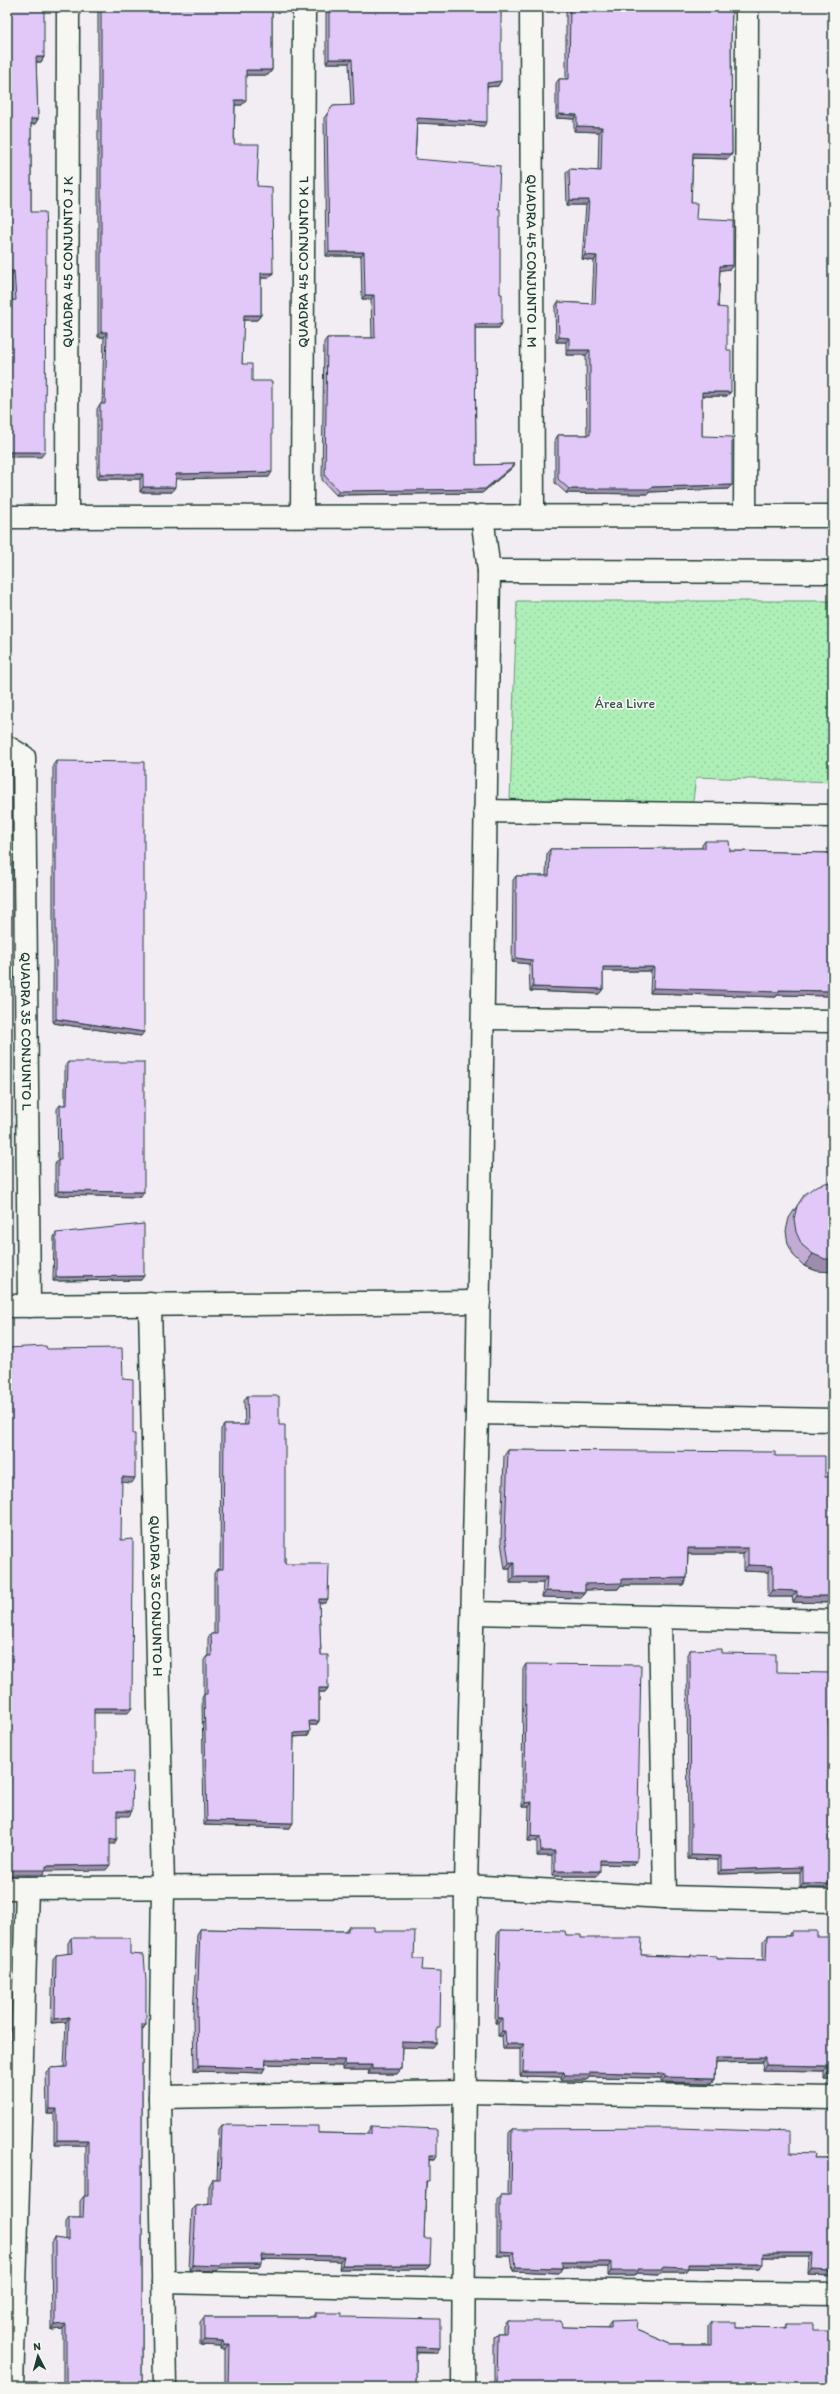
<svg xmlns="http://www.w3.org/2000/svg" width="840" height="2394" font-family="Itim,sans-serif">
<style>
.park{fill:url(#park-dots);stroke:#669676}
.lines{fill:none;stroke-linecap:round;stroke-linejoin:round}
.minor-casing{stroke:#1f3d34;stroke-width:25}
.minor{stroke:#f6f6f2;stroke-width:22}
.wall{fill:#c2acd5;stroke:#1f3d34}
.shaded-wall{fill:#9e8cae;stroke:#1f3d34}
.building{fill:#e1c8f8;stroke:#1f3d34}
.labels{text-anchor:middle;stroke-width:3.5;stroke-linejoin:round;paint-order:stroke}
.street-label{font-size:14px;fill:#1f3d34;stroke:#f6f6f2}
.park-label{font-size:14px;fill:#345848;stroke:#f6f6f2}
</style>
<defs>
<pattern id="park-dots" width="8" height="8" patternUnits="userSpaceOnUse"><rect width="8" height="8" fill="#aeefb8"/><path d="M2 2h.1M6 6h.1" fill="none" stroke="#95ce9f" stroke-width="1.8" stroke-linecap="round"/></pattern>
</defs>
<rect width="100%" height="100%" fill="#f2edf3"/>
<filter id="ink" filterUnits="userSpaceOnUse"><feTurbulence type="fractalNoise" baseFrequency=".025" numOctaves="2"/><feDisplacementMap in="SourceGraphic" scale="8" xChannelSelector="R" yChannelSelector="G"/><feConvolveMatrix kernelMatrix="1 2 1 2 8 2 1 2 1" color-interpolation-filters="sRGB"/></filter>
<g filter="url(#ink)">
<!-- park -->
<polygon class="park" points="517,601 833,601 833,782 696,777 692,808 510,801"/>
<g class="lines">
<defs>
<g id="minor">
<path id="s1" d="M531,7L533,516"/>
<path id="s2" d="M302,516L304,7"/>
<polyline points="745,516 747,7"/>
<polyline points="7,517 833,516"/>
<path id="s3" d="M67,517L68,7"/>
<polyline points="489,571 833,572"/>
<path id="s4" d="M7,747L24,757L29,1306"/>
<polyline points="485,811 833,816"/>
<polyline points="483,1018 833,1021"/>
<path id="s5" d="M150,1304L163,1887L160,2097L165,2387"/>
<polyline points="7,1306 479,1302"/>
<polyline points="477,1413 833,1420"/>
<polyline points="473,1613 833,1621"/>
<polyline points="660,1617 665,1897"/>
<polyline points="7,1888 466,1886 665,1897 833,1901"/>
<polyline points="160,2097 463,2092 833,2098"/>
<polyline points="163,2282 463,2289 833,2294"/>
<polyline points="12,2387 27,1888"/>
<polyline points="463,2387 466,1886 477,1413 489,571 482,516"/>
</g>
</defs>
<!-- minor casing -->
<use href="#minor" class="minor-casing"/>
<!-- minor -->
<use href="#minor" class="minor"/>
</g>
<!-- wall -->
<g class="wall">
<polygon points="7,7 44,57 41,62 36,62 38,119 35,124 31,124 31,212 41,457 12,300 11,277 7,277"/>
<polygon points="98,7 272,7 272,70 268,75 246,75 242,105 235,105 234,144 257,186 273,273 269,278 261,278 261,315 257,320 243,320 242,364 252,381 269,477 175,478 172,492 140,492 140,479 97,479 97,409 100,404 102,404 104,337 98,337"/>
<polygon points="326,7 501,7 498,86 487,87 484,126 417,123 415,159 498,209 499,328 475,328 476,465 515,464 512,468 482,493 336,495 322,480 324,342 327,338 372,338 371,299 362,299 361,256 326,256 324,118 333,106 351,106 349,63 326,63"/>
<polygon points="566,7 732,7 731,40 732,154 728,159 693,158 691,203 696,219 733,265 730,269 720,270 718,307 727,396 702,396 702,436 732,485 728,489 649,492 648,494 566,493 555,483 555,440 558,435 587,435 586,355 566,355 566,342 556,342 555,307 558,302 592,304 594,261 582,259 586,205 567,205 566,173 569,169 598,171 599,132 574,131 574,119 556,118 556,83 559,79 566,79"/>
<polygon points="56,761 141,1036 53,1023 53,765"/>
<polygon points="705,841 730,851 829,853 830,851 833,851 833,996 777,995 776,997 650,993 651,971 603,971 603,989 599,994 530,991 529,964 512,962 513,880 516,876 546,876 547,853 550,849 702,848 702,845"/>
<polygon points="68,1062 144,1192 141,1197 55,1195 55,1164 58,1160 57,1109 60,1105 65,1105 65,1066"/>
<polygon points="805,1194 817,1271 804,1266 794,1256 788,1244 786,1231 789,1218"/>
<polygon points="56,1233 141,1280 53,1281 54,1237"/>
<polygon points="247,1396 279,1425 285,1564 325,1603 319,1603 321,1655 328,1688 325,1692 319,1692 319,1721 316,1725 309,1725 310,1732 307,1736 294,1737 290,1828 204,1825 202,1698 204,1694 204,1660 207,1656 208,1656 208,1638 211,1634 214,1634 214,1573 217,1569 220,1569 221,1429 224,1425 245,1425 244,1401"/>
<polygon points="508,1450 775,1456 825,1477 833,1477 833,1603 793,1602 792,1597 768,1597 768,1572 743,1571 743,1554 688,1554 687,1578 683,1585 621,1585 618,1589 585,1590 585,1592 581,1598 542,1597 543,1583 510,1583 510,1569 505,1569 501,1541 504,1456"/>
<polygon points="690,1650 721,1653 776,1672 828,1723 829,1884 826,1888 800,1888 800,1872 718,1874 718,1860 688,1859 687,1654"/>
<polygon points="526,1664 634,1865 600,1864 597,1876 552,1876 552,1856 537,1856 537,1841 528,1841 529,1807 522,1807 523,1669"/>
<polygon points="348,1927 374,1931 414,1959 422,1970 437,2031 433,2048 402,2047 401,2069 397,2074 368,2074 369,2070 342,2070 342,2066 266,2064 262,2073 194,2071 193,2017 197,1934 200,1929 321,1931 345,1931"/>
<polygon points="500,1930 566,1935 581,1938 641,1955 690,1957 691,1955 717,1959 763,1960 763,1941 767,1936 788,1936 791,1931 817,1937 833,2079 824,2079 824,2071 762,2070 763,2062 716,2063 715,2078 712,2083 661,2082 661,2078 589,2077 587,2080 561,2080 561,2077 520,2076 520,2049 503,2049 502,2036 498,2036 498,2023 495,2023 497,1935"/>
<polygon points="71,1938 130,1954 146,2024 143,2029 142,2029 142,2387 63,2387 63,2329 52,2330 51,2243 55,2238 66,2240 66,2222 69,2218 80,2218 80,2201 84,2196 85,2196 85,2145 54,2145 54,2114 47,2114 46,2072 50,2068 64,2067 66,2022 51,2023 53,1960 56,1955 68,1954 68,1943"/>
<polygon points="222,2125 318,2133 368,2134 368,2131 371,2126 434,2160 429,2160 426,2187 424,2238 430,2265 427,2269 339,2269 340,2261 262,2259 262,2263 259,2267 219,2268 217,2271 189,2270 192,2210 196,2206 209,2204 209,2184 212,2179 217,2179 219,2129"/>
<polygon points="512,2129 790,2153 814,2158 833,2158 833,2276 809,2275 810,2257 763,2257 760,2269 688,2268 685,2272 661,2272 659,2274 636,2273 634,2276 608,2276 608,2267 562,2267 562,2268 559,2273 513,2271 511,2256 497,2256 497,2199 500,2195 508,2195 509,2133"/>
<polygon points="315,2313 342,2317 436,2353 416,2353 416,2387 225,2387 225,2349 220,2349 220,2346 200,2345 200,2322 204,2317 312,2317"/>
<polygon points="507,2321 562,2327 608,2328 608,2325 611,2321 636,2330 670,2344 708,2344 708,2326 711,2322 737,2327 784,2328 787,2324 813,2330 833,2387 494,2387 494,2337 498,2333 503,2333 503,2326"/>
</g>
<!-- shaded-wall -->
<g class="shaded-wall">
<polygon points="36,57 44,57 41,62 32,62"/>
<polygon points="329,59 352,59 349,63 326,63"/>
<polygon points="246,70 272,70 268,75 243,75"/>
<polygon points="501,81 498,86 484,87 487,83"/>
<polygon points="235,100 246,100 242,105 232,105"/>
<polygon points="559,114 577,115 574,119 556,118"/>
<polygon points="417,118 487,122 484,126 414,123"/>
<polygon points="31,119 38,119 35,124 28,124"/>
<polygon points="577,126 602,127 599,132 574,131"/>
<polygon points="693,153 732,154 728,159 690,158"/>
<polygon points="570,200 589,200 586,205 567,205"/>
<polygon points="329,252 364,252 361,256 326,256"/>
<polygon points="585,255 597,256 594,261 582,259"/>
<polygon points="733,265 730,269 717,271 720,266"/>
<polygon points="7,271 14,271 11,277 7,277"/>
<polygon points="261,273 273,273 269,278 258,278"/>
<polygon points="365,295 374,295 371,299 362,299"/>
<polygon points="244,315 261,315 257,320 240,320"/>
<polygon points="475,324 502,324 499,328 472,328"/>
<polygon points="101,332 107,332 104,337 98,337"/>
<polygon points="559,337 569,338 566,342 556,342"/>
<polygon points="569,350 590,350 586,355 566,355"/>
<polygon points="702,392 731,392 727,396 699,396"/>
<polygon points="7,452 45,452 41,457 7,457"/>
<polygon points="515,464 512,468 482,493 336,495 339,491"/>
<polygon points="272,472 269,477 172,479 176,474"/>
<polygon points="100,474 143,474 140,479 97,479"/>
<polygon points="732,485 728,489 649,492 648,494 566,493 569,489"/>
<polygon points="143,487 175,487 172,492 140,492"/>
<polygon points="516,958 532,960 529,964 512,962"/>
<polygon points="603,967 654,967 651,971 600,971"/>
<polygon points="533,987 603,989 599,994 530,991"/>
<polygon points="653,988 833,991 833,996 777,995 776,997 650,993"/>
<polygon points="56,1019 144,1032 141,1036 53,1023"/>
<polygon points="58,1191 144,1192 141,1197 55,1195"/>
<polygon points="813,1254 833,1259 833,1272 817,1271 804,1266"/>
<polygon points="144,1276 141,1280 53,1281 56,1277"/>
<polygon points="122,1477 135,1478 132,1483 119,1482"/>
<polygon points="688,1548 748,1548 743,1554 684,1554"/>
<polygon points="509,1563 514,1563 510,1569 505,1569"/>
<polygon points="748,1565 773,1566 768,1572 743,1571"/>
<polygon points="514,1577 547,1577 543,1583 510,1583"/>
<polygon points="687,1578 683,1585 621,1585 618,1589 581,1590 585,1584 622,1579"/>
<polygon points="773,1590 797,1591 792,1597 768,1597"/>
<polygon points="546,1591 585,1592 581,1598 542,1597"/>
<polygon points="797,1596 833,1596 833,1603 793,1602"/>
<polygon points="319,1599 328,1599 325,1603 316,1603"/>
<polygon points="319,1688 328,1688 325,1692 316,1692"/>
<polygon points="94,1708 132,1708 128,1713 91,1713"/>
<polygon points="309,1721 319,1721 316,1725 306,1725"/>
<polygon points="310,1732 307,1736 291,1737 294,1733"/>
<polygon points="532,1802 529,1807 522,1807 525,1803"/>
<polygon points="117,1811 132,1811 129,1816 114,1816"/>
<polygon points="207,1821 293,1823 290,1828 204,1825"/>
<polygon points="531,1836 540,1837 537,1841 528,1841"/>
<polygon points="110,1839 117,1839 114,1844 106,1844"/>
<polygon points="541,1851 555,1851 552,1856 537,1856"/>
<polygon points="691,1855 721,1856 718,1860 688,1859"/>
<polygon points="600,1860 637,1861 634,1865 597,1864"/>
<polygon points="110,1865 106,1870 45,1871 43,1875 7,1875 7,1870 46,1866"/>
<polygon points="803,1867 800,1872 718,1874 721,1870"/>
<polygon points="555,1871 600,1871 597,1876 552,1876"/>
<polygon points="803,1884 829,1884 826,1888 800,1888"/>
<polygon points="69,2017 66,2022 51,2023 55,2019"/>
<polygon points="498,2018 502,2018 498,2023 495,2023"/>
<polygon points="142,2024 146,2024 143,2029 139,2029"/>
<polygon points="502,2031 505,2031 502,2036 498,2036"/>
<polygon points="402,2042 437,2043 433,2048 399,2047"/>
<polygon points="506,2044 524,2044 520,2049 503,2049"/>
<polygon points="716,2058 766,2058 763,2062 712,2063"/>
<polygon points="266,2059 345,2060 342,2066 262,2064"/>
<polygon points="345,2065 372,2065 369,2070 342,2070"/>
<polygon points="766,2065 828,2066 824,2071 762,2070"/>
<polygon points="198,2066 265,2068 262,2073 194,2071"/>
<polygon points="372,2069 401,2069 397,2074 368,2074"/>
<polygon points="523,2072 564,2072 561,2077 520,2076"/>
<polygon points="590,2072 665,2074 661,2078 589,2077 587,2080 561,2080 565,2075"/>
<polygon points="827,2074 833,2074 833,2079 824,2079"/>
<polygon points="665,2077 715,2078 712,2083 661,2082"/>
<polygon points="50,2109 57,2109 54,2114 47,2114"/>
<polygon points="57,2140 88,2140 85,2145 54,2145"/>
<polygon points="429,2155 437,2155 434,2160 426,2159"/>
<polygon points="500,2251 514,2252 511,2256 497,2256"/>
<polygon points="763,2253 813,2253 810,2257 760,2257"/>
<polygon points="261,2255 344,2256 340,2261 258,2259"/>
<polygon points="562,2262 611,2262 608,2267 559,2267"/>
<polygon points="221,2263 262,2263 259,2267 219,2268 217,2271 189,2270 193,2265"/>
<polygon points="688,2264 763,2264 760,2269 688,2268 685,2272 661,2272 659,2274 636,2273 634,2276 608,2276 611,2271 662,2267"/>
<polygon points="342,2265 430,2265 427,2269 339,2269"/>
<polygon points="516,2267 562,2268 559,2273 513,2271"/>
<polygon points="812,2270 833,2271 833,2276 809,2275"/>
<polygon points="66,2324 63,2329 52,2330 55,2325"/>
<polygon points="204,2340 223,2341 220,2346 200,2345"/>
<polygon points="224,2344 229,2344 225,2349 220,2349"/>
<polygon points="416,2347 440,2348 436,2353 413,2352"/>
</g>
<!-- building -->
<g class="building">
<polygon points="7,7 44,7 44,57 36,57 38,119 31,119 31,212 45,212 46,230 45,452 7,452 7,301 16,300 14,271 7,271"/>
<polygon points="101,7 272,7 272,70 246,70 246,100 235,100 234,144 259,144 257,186 272,187 273,273 261,273 261,315 244,315 242,364 252,364 252,381 272,381 272,472 176,474 175,487 143,487 143,474 100,474 100,404 105,404 107,332 101,332"/>
<polygon points="329,7 501,7 501,81 487,83 487,122 417,118 415,159 500,166 498,209 500,209 500,294 502,294 502,324 475,324 476,465 515,464 485,489 339,491 325,476 327,338 375,338 374,295 365,295 364,252 329,252 327,114 333,106 354,105 352,59 329,59"/>
<polygon points="570,7 732,7 731,40 732,154 693,153 691,203 697,203 696,219 733,221 733,265 720,266 718,307 727,308 727,350 731,350 731,392 702,392 702,436 732,437 732,485 651,487 651,489 569,489 558,479 558,435 590,435 590,350 569,350 569,338 559,337 558,302 595,304 597,256 585,255 589,200 570,200 569,169 601,171 602,127 577,126 577,115 559,114 559,79 569,79"/>
<polygon points="56,761 144,762 144,1032 56,1019"/>
<polygon points="705,841 729,841 730,851 830,853 830,851 833,851 833,991 779,990 779,992 653,988 654,967 603,967 603,989 533,987 532,960 516,958 516,876 549,876 550,849 705,848"/>
<polygon points="68,1062 144,1062 144,1192 58,1191 58,1160 61,1160 60,1105 67,1105"/>
<polygon points="829,1182 833,1182 833,1259 825,1259 813,1254 802,1245 796,1232 794,1219 797,1206 805,1194 816,1186"/>
<polygon points="8,1190 9,1214 7,1214 7,1191"/>
<polygon points="144,1224 144,1276 56,1277 56,1233"/>
<polygon points="46,1346 47,1349 122,1348 123,1379 133,1380 133,1434 135,1434 135,1478 122,1477 121,1540 133,1539 132,1708 94,1708 94,1773 133,1772 132,1811 117,1811 117,1839 110,1839 110,1865 46,1866 46,1870 7,1870 7,1348"/>
<polygon points="247,1396 279,1396 279,1425 285,1425 285,1564 329,1564 328,1599 319,1599 321,1655 328,1655 328,1688 319,1688 319,1721 309,1721 310,1732 294,1733 293,1823 207,1821 204,1694 207,1694 207,1656 212,1656 211,1634 217,1634 217,1569 223,1569 224,1425 248,1425"/>
<polygon points="508,1450 775,1452 775,1456 825,1456 825,1477 833,1477 833,1596 797,1596 797,1591 773,1590 773,1566 748,1565 748,1548 688,1548 687,1578 622,1579 622,1583 585,1584 585,1592 546,1591 547,1577 514,1577 514,1563 509,1563 505,1535"/>
<polygon points="721,1649 721,1653 776,1654 776,1672 832,1673 831,1719 828,1719 830,1745 829,1884 803,1884 803,1867 721,1870 721,1856 691,1855 690,1650"/>
<polygon points="526,1664 641,1665 637,1861 600,1860 600,1871 555,1871 555,1851 541,1851 540,1837 531,1836 532,1802 525,1803"/>
<polygon points="348,1927 374,1927 374,1931 415,1931 414,1959 423,1959 422,1970 441,1971 440,2027 437,2027 437,2043 402,2042 401,2069 372,2069 372,2065 345,2065 345,2060 266,2059 265,2068 198,2066 197,2011 200,1929 321,1931 348,1931"/>
<polygon points="500,1930 565,1931 566,1935 581,1935 581,1938 642,1938 641,1955 691,1957 691,1955 717,1956 717,1959 766,1960 767,1936 791,1936 791,1931 817,1931 817,1937 833,1937 833,2074 827,2074 828,2066 766,2065 766,2058 716,2058 715,2078 665,2077 665,2074 590,2072 590,2075 565,2075 564,2072 523,2072 524,2044 506,2044 505,2031 502,2031 502,2018 498,2018"/>
<polygon points="71,1938 130,1938 130,1954 144,1955 146,1981 146,2024 142,2024 142,2387 66,2387 66,2324 55,2325 55,2238 69,2240 69,2218 83,2218 84,2196 88,2196 88,2140 57,2140 57,2109 50,2109 50,2068 67,2067 69,2017 55,2019 56,1955 72,1953"/>
<polygon points="7,2024 8,2024 7,2067"/>
<polygon points="222,2125 318,2126 318,2133 371,2134 371,2126 437,2129 437,2155 429,2155 429,2182 426,2182 424,2238 431,2238 430,2265 342,2265 344,2256 261,2255 262,2263 221,2263 220,2266 193,2265 196,2206 212,2204 212,2179 220,2179"/>
<polygon points="678,2128 790,2132 790,2153 815,2154 814,2158 833,2158 833,2271 812,2270 813,2253 763,2253 763,2264 688,2264 688,2268 662,2267 662,2269 637,2269 637,2271 611,2271 611,2262 562,2262 562,2268 516,2267 514,2252 500,2251 500,2195 511,2195 512,2129"/>
<polygon points="315,2313 342,2313 342,2317 440,2319 440,2348 416,2347 416,2387 228,2387 229,2344 224,2344 223,2341 204,2340 204,2317 315,2317"/>
<polygon points="637,2320 636,2330 670,2344 711,2344 711,2322 737,2322 737,2327 787,2328 787,2324 813,2324 813,2330 833,2330 833,2387 497,2387 498,2333 506,2333 507,2321 561,2321 562,2327 611,2328 611,2321"/>
</g>
</g>
<g class="labels">
<!-- street labels -->
<g class="street-label">
<text dy="5" stroke="none"><textPath href="#s1" startOffset="254">QUADRA 45 CONJUNTO L M</textPath></text>
<text dy="5" stroke="none"><textPath href="#s3" startOffset="255">QUADRA 45 CONJUNTO J K</textPath></text>
<text dy="5" stroke="none"><textPath href="#s2" startOffset="254">QUADRA 45 CONJUNTO K L</textPath></text>
<text dy="5" stroke="none"><textPath href="#s4" startOffset="294">QUADRA 35 CONJUNTO L</textPath></text>
<text dy="5" stroke="none"><textPath href="#s5" startOffset="292">QUADRA 35 CONJUNTO H</textPath></text>
</g>
<!-- park labels -->
<g class="park-label">
<text x="625" y="708">Área Livre</text>
</g>
</g>
<!-- margin -->
<rect width="840" height="2394" fill="none" stroke="#f6f6f2" stroke-width="24"/>
<rect x="12" y="12" width="816" height="2370" fill="none" stroke="#1f3d34" stroke-width="1.5" filter="url(#ink)"/>
<!-- north arrow -->
<g transform="translate(38 2356) rotate(354)" stroke="#f6f6f2" stroke-width="3" paint-order="stroke">
<path d="M0-3L7 15L0 10L-7 15Z" fill="#1f3d34"/>
<text y="-6" font-size="11" font-weight="bold" text-anchor="middle" fill="#1f3d34">N</text>
</g>
</svg>
